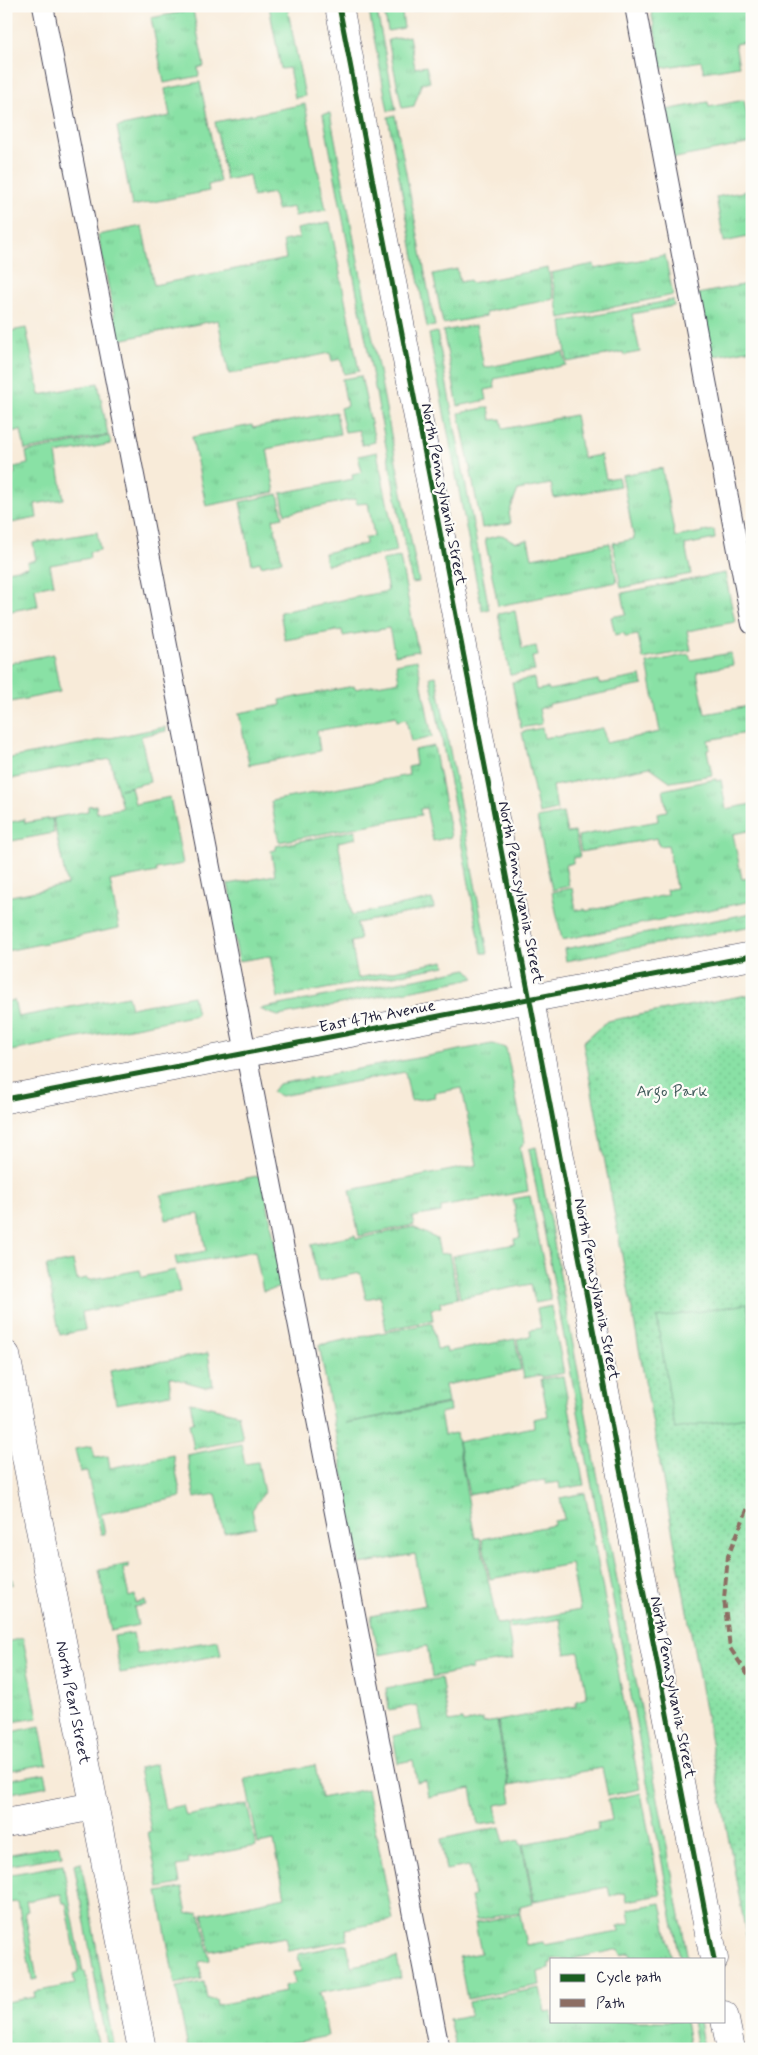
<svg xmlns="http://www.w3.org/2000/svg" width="758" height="2055" font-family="Mynerve,sans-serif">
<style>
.grass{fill:url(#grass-tufts);stroke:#568270}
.park{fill:url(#park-dots);stroke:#568270}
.pitch{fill:#89e1a5;stroke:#568270}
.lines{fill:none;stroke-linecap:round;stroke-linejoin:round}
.service-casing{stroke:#424053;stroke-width:22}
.minor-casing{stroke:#424053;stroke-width:29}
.tertiary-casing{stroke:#424053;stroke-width:29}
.service{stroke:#fff;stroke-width:20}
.minor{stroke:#fff;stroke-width:28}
.tertiary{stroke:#fff;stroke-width:28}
.quiet{stroke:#8d6e63;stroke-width:4;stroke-dasharray:8 4;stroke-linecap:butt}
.cycleway-casing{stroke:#fdfcf7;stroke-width:8}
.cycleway{stroke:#1b5e20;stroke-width:5}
.labels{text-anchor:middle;stroke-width:4.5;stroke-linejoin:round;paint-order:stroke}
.street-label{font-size:16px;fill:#22223b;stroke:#fdfcf7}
.park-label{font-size:16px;fill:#415b5b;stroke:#fdfcf7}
</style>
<defs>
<pattern id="grass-tufts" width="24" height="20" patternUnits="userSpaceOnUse" patternTransform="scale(1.25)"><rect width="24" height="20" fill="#89e1a5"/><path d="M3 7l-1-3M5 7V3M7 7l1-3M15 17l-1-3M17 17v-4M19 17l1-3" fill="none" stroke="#76c18f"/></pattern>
<pattern id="park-dots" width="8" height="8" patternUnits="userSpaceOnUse" patternTransform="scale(1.25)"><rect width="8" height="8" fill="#89e1a5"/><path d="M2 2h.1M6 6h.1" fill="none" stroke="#76c18f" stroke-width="1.8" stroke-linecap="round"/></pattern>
</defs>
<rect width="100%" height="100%" fill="#fdfcf7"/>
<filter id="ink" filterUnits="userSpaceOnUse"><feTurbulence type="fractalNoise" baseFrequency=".02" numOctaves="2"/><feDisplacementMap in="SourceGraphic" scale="10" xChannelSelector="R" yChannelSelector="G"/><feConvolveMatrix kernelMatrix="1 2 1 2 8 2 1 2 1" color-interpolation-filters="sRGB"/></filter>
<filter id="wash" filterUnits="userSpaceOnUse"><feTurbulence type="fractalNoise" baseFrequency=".0096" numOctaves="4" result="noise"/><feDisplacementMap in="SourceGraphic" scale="20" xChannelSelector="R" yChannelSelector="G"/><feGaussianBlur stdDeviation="1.12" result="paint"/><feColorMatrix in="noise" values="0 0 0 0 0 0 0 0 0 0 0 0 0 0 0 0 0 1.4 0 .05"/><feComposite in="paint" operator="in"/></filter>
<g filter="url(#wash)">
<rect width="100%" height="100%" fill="#f8ebd9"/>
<!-- grass -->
<g class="grass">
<polygon points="269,6 287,6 305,96 295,98 289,68 281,69"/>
<polygon points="368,6 376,6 396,110 388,111"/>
<polygon points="383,6 425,6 425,8 402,13 404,28 388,31"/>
<polygon points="650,6 752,6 752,41 735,44 739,66 704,72 701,61 662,68"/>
<polygon points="193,10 204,66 198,68 199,76 164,83 151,18"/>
<polygon points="409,36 415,68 426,66 430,82 422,83 414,106 402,108 388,40"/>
<polygon points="200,82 220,182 208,185 209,191 132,206 117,127 170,116 165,89"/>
<polygon points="744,100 750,130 752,130 752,143 671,159 661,111 708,102 709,107"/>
<polygon points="305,104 326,210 295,216 293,207 277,210 273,193 253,197 249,175 226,180 215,122"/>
<polygon points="330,113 419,582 412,583 323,114"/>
<polygon points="395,115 435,326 427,327 388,117"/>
<polygon points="752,190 752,254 751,254 748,237 724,242 716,197"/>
<polygon points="330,222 359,371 344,374 341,359 332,361 330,353 229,374 218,320 119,340 98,235 142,226 154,285 286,259 283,241 299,238 297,229"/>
<polygon points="665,255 673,295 560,318 551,273 594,264 595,269"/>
<polygon points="548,268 554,299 486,312 486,316 443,324 433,274 457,269 460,282 470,280 471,283"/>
<polygon points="752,283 752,349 710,357 698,294"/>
<polygon points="673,300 674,306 632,314 640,352 624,355 623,352 567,362 562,322"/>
<polygon points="476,325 484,368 563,352 566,365 494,379 495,388 485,390 487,400 458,406 443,331"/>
<polygon points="26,328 40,395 98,383 108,435 25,450 21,430 6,433 6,332"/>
<polygon points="437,332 489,609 482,611 429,334"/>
<polygon points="361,376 375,442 362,445 359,430 345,432 340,408 347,406 342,379"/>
<polygon points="489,407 491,420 501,419 503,429 575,415 583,458 601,455 606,479 618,477 620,486 554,498 551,484 518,490 509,513 511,523 482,528 459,413"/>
<polygon points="336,412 340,434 267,449 275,492 206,506 192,437 252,425 253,428"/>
<polygon points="109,436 111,444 56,454 64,499 35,504 37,518 6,524 6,476 15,474 14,467 28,464 26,452"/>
<polygon points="377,452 397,551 326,565 324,553 366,544 365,538 374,536 368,503 357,504 355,499 285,514 281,493 353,479 352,474 362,472 358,456"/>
<polygon points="662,468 675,537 714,530 715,539 685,545 691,574 621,588 613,543 634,539 622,475"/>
<polygon points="278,494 283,517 273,519 282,561 261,566 260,562 252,564 240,502"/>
<polygon points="97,532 100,550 89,552 90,558 50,565 54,584 35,588 38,606 6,612 6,571 28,567 27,562 36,560 33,543"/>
<polygon points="502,535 515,542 528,540 532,558 610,543 617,582 498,606 485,539"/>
<polygon points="400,557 418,651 395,655 389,628 343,636 342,630 285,640 280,612 388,591 382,560"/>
<polygon points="725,573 735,622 687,631 691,650 643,659 638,635 625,637 624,633 615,635 611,617 626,614 622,593"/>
<polygon points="515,611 522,649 536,646 538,656 532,657 535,671 510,675 498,614"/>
<polygon points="731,653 733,665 697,672 705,714 749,706 752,732 708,740 710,749 707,750 712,775 671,782 650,767 553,786 557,810 539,814 522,732 542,728 544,738 555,736 556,737 603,728 606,743 660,732 647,663 689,654 691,660"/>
<polygon points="53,654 60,692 6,703 6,664"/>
<polygon points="417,660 432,737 411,742 406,719 397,721 396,716 317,731 320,751 249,765 239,713 281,705 280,700 354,686 355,689 399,681 396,664"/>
<polygon points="436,676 488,953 482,953 430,677"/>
<polygon points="641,676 643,685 549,704 549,706 539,709 542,724 521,728 512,682 534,678 536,690 548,688 549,690 598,680 599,684"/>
<polygon points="165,727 166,731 141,736 150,782 120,789 131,787 135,804 170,797 183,864 156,869 157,872 110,881 119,928 6,951 6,897 67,885 53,818 88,811 88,806 96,805 97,813 122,808 110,759 6,780 6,759"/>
<polygon points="434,746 451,837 433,841 426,808 420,809 421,815 279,842 271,801 409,775 408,767 416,765 414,750"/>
<polygon points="716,779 716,781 721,780 726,809 752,804 752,830 733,834 742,879 750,878 752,901 562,940 552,892 572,888 576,910 585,909 586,911 667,895 666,890 676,888 668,845 659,846 657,838 581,852 578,836 658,821 657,813 667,811 663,790"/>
<polygon points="563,813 567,833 575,832 580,857 573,858 573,863 565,865 569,886 552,890 537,818"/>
<polygon points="6,817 12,822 24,819 25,823 52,818 54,833 6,842"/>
<polygon points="355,830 356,838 338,842 352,915 432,899 434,908 357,923 360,940 351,942 358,978 444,961 445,966 278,998 270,956 239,961 227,904 232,903 228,884 275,875 271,851 276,850 276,846"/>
<polygon points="752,913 752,926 566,961 564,949"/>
<polygon points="467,969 475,978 278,1016 259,1009"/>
<polygon points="128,996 131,1008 193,996 197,1015 6,1052 6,1002 14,1000 18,1017"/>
<polygon points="492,1044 506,1048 525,1142 520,1148 528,1191 441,1207 441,1212 413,1217 414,1225 359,1236 350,1190 477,1165 462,1088 434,1093 435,1097 411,1101 405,1072 281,1096 272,1092 278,1084"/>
<polygon points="536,1147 688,1959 680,1959 529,1149"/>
<polygon points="262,1175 283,1287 263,1291 255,1251 177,1265 175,1257 206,1251 199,1214 166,1220 161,1195"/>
<polygon points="530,1196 551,1300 535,1303 531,1284 460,1298 452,1256 515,1244 514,1239 520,1238 513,1199"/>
<polygon points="413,1227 437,1239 440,1254 449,1253 458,1298 440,1302 441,1307 431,1309 433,1320 386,1330 380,1296 366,1299 360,1273 318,1282 311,1245 355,1235 356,1239"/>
<polygon points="73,1261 77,1280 87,1278 88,1280 140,1270 142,1277 175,1270 180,1292 82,1312 85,1330 60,1335 46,1266"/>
<polygon points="551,1306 564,1373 542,1377 541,1375 524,1378 517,1339 531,1336 530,1330 541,1328 537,1309"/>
<polygon points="432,1323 437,1349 446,1348 447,1352 515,1339 521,1370 445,1385 448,1403 346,1423 449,1404 450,1411 440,1413 444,1435 456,1433 475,1538 480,1538 497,1624 507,1623 513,1659 472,1666 472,1669 432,1677 427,1646 379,1655 371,1616 425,1605 415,1554 360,1564 319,1345"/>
<polygon points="208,1353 213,1385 205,1387 169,1377 171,1394 116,1404 110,1371"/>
<polygon points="563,1376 584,1485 560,1489 559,1482 546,1484 545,1480 469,1495 458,1442 534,1427 533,1419 548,1416 541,1379"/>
<polygon points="190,1402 238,1414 243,1439 194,1449 189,1424 194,1422"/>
<polygon points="241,1444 245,1464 258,1462 264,1493 252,1510 256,1527 224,1533 216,1494 195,1498 187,1455"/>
<polygon points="92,1446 95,1458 108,1456 110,1468 173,1455 181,1497 101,1514 105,1534 101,1534 87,1471 80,1472 75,1449"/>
<polygon points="585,1493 640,1789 608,1796 602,1768 510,1785 498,1721 576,1706 576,1701 587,1698 579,1652 566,1654 560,1619 510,1628 509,1623 580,1610 571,1564 490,1579 482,1539 554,1525 554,1521 564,1519 560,1498"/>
<polygon points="6,1552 13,1584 6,1586"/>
<polygon points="129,1564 129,1567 123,1569 129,1597 135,1595 136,1603 145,1601 146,1605 134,1607 138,1625 111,1631 99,1570"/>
<polygon points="133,1633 137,1654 218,1640 221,1655 120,1673 114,1636"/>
<polygon points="23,1638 38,1718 6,1723 6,1642"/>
<polygon points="441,1678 449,1722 462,1720 463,1723 483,1719 483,1723 497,1721 512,1802 496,1805 499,1822 478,1825 471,1789 428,1797 425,1780 417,1782 413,1760 398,1763 393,1736 422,1730 417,1705 389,1710 386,1688"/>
<polygon points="40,1726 47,1764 6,1771 6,1733"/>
<polygon points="156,1764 165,1809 183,1805 186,1816 247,1804 256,1846 188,1859 189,1864 177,1866 180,1884 159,1888 148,1832 151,1831 139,1768"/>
<polygon points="315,1765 321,1798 367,1789 393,1920 346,1929 348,1940 288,1951 285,1937 210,1951 203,1914 285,1897 274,1841 258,1844 245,1779"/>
<polygon points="45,1773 48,1786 6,1794 6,1780"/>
<polygon points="641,1793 661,1895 627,1901 625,1893 610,1896 608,1887 534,1901 523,1844 598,1830 597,1823 612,1820 608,1800"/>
<polygon points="500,1827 504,1843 519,1840 520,1844 522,1844 533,1903 520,1906 521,1912 476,1920 471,1897 474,1896 469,1866 446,1870 441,1839"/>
<polygon points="60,1845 62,1856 6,1866 6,1855"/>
<polygon points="81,1862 115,2049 108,2049 74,1864"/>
<polygon points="63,1865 83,1972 85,1971 99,2049 6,2049 6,2002 35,1997 34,1992 75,1984 73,1974 79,1972 66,1903 63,1903 61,1894 26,1901 28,1911 25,1912 37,1979 32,1980 18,1902 6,1903 6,1875"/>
<polygon points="182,1888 187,1914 198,1912 199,1915 201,1915 210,1960 199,1962 202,1979 175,1984 158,1892"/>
<polygon points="661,1903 672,1959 631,1959 630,1953 621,1955 619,1949 572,1959 552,1959 552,1963 549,1963 549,1969 538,1972 540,1985 467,1999 459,1957 481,1953 475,1923 520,1914 526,1945 543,1942 544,1945 619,1932 618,1926 630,1923 628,1909"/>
<polygon points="347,1944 351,1966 397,1958 401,1978 319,1993 328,2036 261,2049 188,2049 176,1987 204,1982 207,2000 216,1999 217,2005 285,1992 284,1986 295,1983 293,1972 301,1971 298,1954"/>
<polygon points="540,1988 545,2012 552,2011 552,2021 685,2021 690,2049 449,2049 455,2046 449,2019 470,2015 468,2002"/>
<polygon points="692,2021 699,2021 704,2049 697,2049"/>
</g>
<!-- park -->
<polygon class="park" points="752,994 752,1967 583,1042 607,1021"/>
<!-- pitch -->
<polygon class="pitch" points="747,1304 752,1332 752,1416 675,1429 657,1318"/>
</g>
<g filter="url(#ink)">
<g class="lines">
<defs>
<g id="service">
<polyline points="43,6 439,2049"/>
<polyline points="635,6 752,624"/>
</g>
<g id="minor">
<polyline points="339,6 714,1959"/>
<path id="s1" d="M6,1355L142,2049"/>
<polyline points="6,1823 94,1806"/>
<polyline points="724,2015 731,2049"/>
</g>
<polyline id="tertiary" points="6,1099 752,956"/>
</defs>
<!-- service casing -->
<use href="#service" class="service-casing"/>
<!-- minor casing -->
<use href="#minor" class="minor-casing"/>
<!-- tertiary casing -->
<use href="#tertiary" class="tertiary-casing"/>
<!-- service -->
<use href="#service" class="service"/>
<!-- minor -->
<use href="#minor" class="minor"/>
<!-- tertiary -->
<use href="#tertiary" class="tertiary"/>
<!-- quiet -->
<polyline class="quiet" points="752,1498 728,1556 724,1599 730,1648 752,1681"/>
<defs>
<g id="cycleway">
<polyline points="339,6 714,1959"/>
<polyline points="6,1099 752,956"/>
</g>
</defs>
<!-- cycleway casing -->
<use href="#cycleway" class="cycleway-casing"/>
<!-- cycleway -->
<use href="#cycleway" class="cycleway"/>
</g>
</g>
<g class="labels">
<!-- street labels -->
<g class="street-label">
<text transform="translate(445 494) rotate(79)" y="6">North Pennsylvania Street</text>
<text transform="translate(522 892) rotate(79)" y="6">North Pennsylvania Street</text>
<text transform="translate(377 1015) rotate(-11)" y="6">East 47th Avenue</text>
<text transform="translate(598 1289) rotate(79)" y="6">North Pennsylvania Street</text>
<text transform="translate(674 1687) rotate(79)" y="6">North Pennsylvania Street</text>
<text dy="6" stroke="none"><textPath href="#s1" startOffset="354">North Pearl Street</textPath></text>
</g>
<!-- park labels -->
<g class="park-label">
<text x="672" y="1096">Argo Park</text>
</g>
</g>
<!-- margin -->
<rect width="758" height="2055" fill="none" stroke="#fdfcf7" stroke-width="25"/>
<!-- legend -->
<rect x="550" y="1958" width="175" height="65" fill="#fdfcf7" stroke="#a5a5ac"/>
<rect x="560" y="1974" width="25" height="8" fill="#1b5e20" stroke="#a5a5ac"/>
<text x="596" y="1982" font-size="15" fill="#22223b">Cycle path</text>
<rect x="560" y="1999" width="25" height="8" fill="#8d6e63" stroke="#a5a5ac"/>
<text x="596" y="2008" font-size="15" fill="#22223b">Path</text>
</svg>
